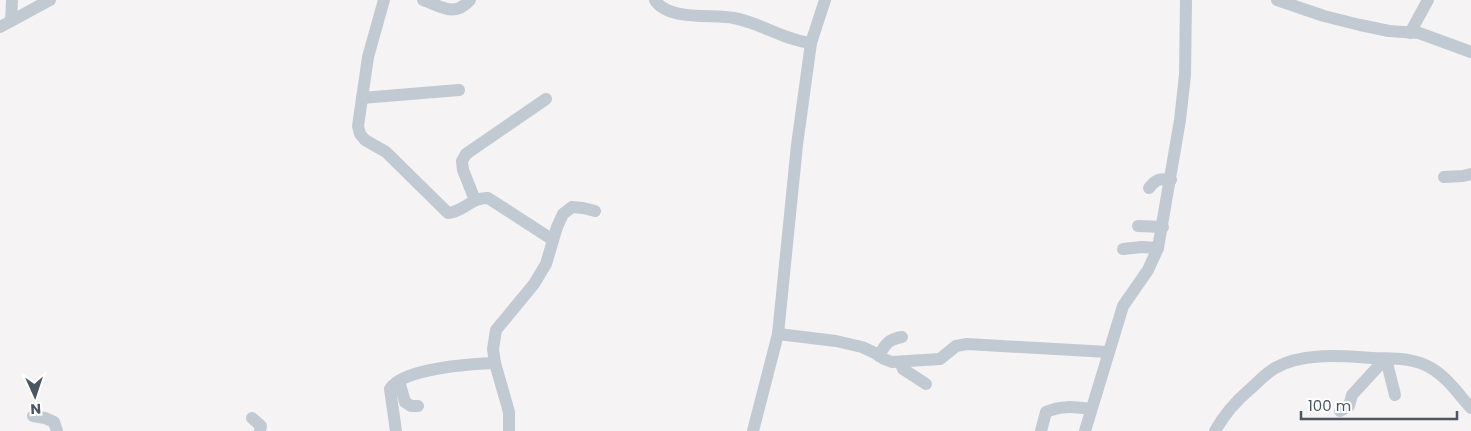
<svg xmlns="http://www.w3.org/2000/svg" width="1471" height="431" font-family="Poppins,sans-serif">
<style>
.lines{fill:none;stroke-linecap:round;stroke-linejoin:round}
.minor{stroke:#c1cad2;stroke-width:12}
</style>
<rect width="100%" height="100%" fill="#f5f3f3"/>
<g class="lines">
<!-- minor -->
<g class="minor">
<path d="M384,0L368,57L358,126L360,134L365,140L386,152L448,213C463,212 472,197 488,198L553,240"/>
<path d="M423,0C441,6 454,18 470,0"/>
<path d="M655,0C668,21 712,14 734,18C761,23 784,40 811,43L825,0"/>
<polyline points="1277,0 1324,16 1360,25 1389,31 1419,33 1471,52"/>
<polyline points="11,21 12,0"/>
<polyline points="0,27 50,0"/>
<polyline points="1410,33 1428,0"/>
<polyline points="362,98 459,90"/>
<polyline points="1444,177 1463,176 1471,174"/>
<path d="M1149,188C1156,179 1160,178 1171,180"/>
<polyline points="475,200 463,170 462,161 466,154 546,99"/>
<polyline points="1138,226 1163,227"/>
<polyline points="1123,249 1142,247 1158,248"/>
<polyline points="778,334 836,341 862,347 875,353 884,359 892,362 940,359 956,346 967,344 1108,352"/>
<path d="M879,356C885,344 889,339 902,337"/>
<polyline points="1386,359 1395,395"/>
<polyline points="900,362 903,369 926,384"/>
<polyline points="399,381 405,402 411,406 418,406"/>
<polyline points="1340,411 1349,406 1352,395 1385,359"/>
<polyline points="33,416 45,418 54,422 57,431"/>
<polyline points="252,418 261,426 260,431"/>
<path d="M396,431L390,389C403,368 471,364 495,363"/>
<polyline points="509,431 509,412 495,363 493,349 496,330 534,284 546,264 557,227 563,214 572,207 583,208 595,211"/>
<polyline points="753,431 778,334 797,145 811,43"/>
<path d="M1041,431L1046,412C1061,405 1075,407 1091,409"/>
<polyline points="1085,431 1123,306 1148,270 1158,248 1180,120 1185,75 1186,0"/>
<path d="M1215,431C1224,415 1235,402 1249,390C1257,383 1265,374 1275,368C1303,352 1341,356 1372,358C1393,359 1412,357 1431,368C1447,377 1459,395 1471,408"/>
</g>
</g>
<!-- north arrow -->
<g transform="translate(35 396) rotate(177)" stroke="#ffffff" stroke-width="4" paint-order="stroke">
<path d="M0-4L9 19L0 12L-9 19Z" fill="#4a5661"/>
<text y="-8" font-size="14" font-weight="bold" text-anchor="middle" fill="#4a5661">N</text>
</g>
<!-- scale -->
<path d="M1301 411v8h156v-8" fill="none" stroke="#4a5661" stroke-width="2.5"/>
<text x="1308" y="411" font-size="15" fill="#4a5661" stroke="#ffffff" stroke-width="4" paint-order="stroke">100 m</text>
</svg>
